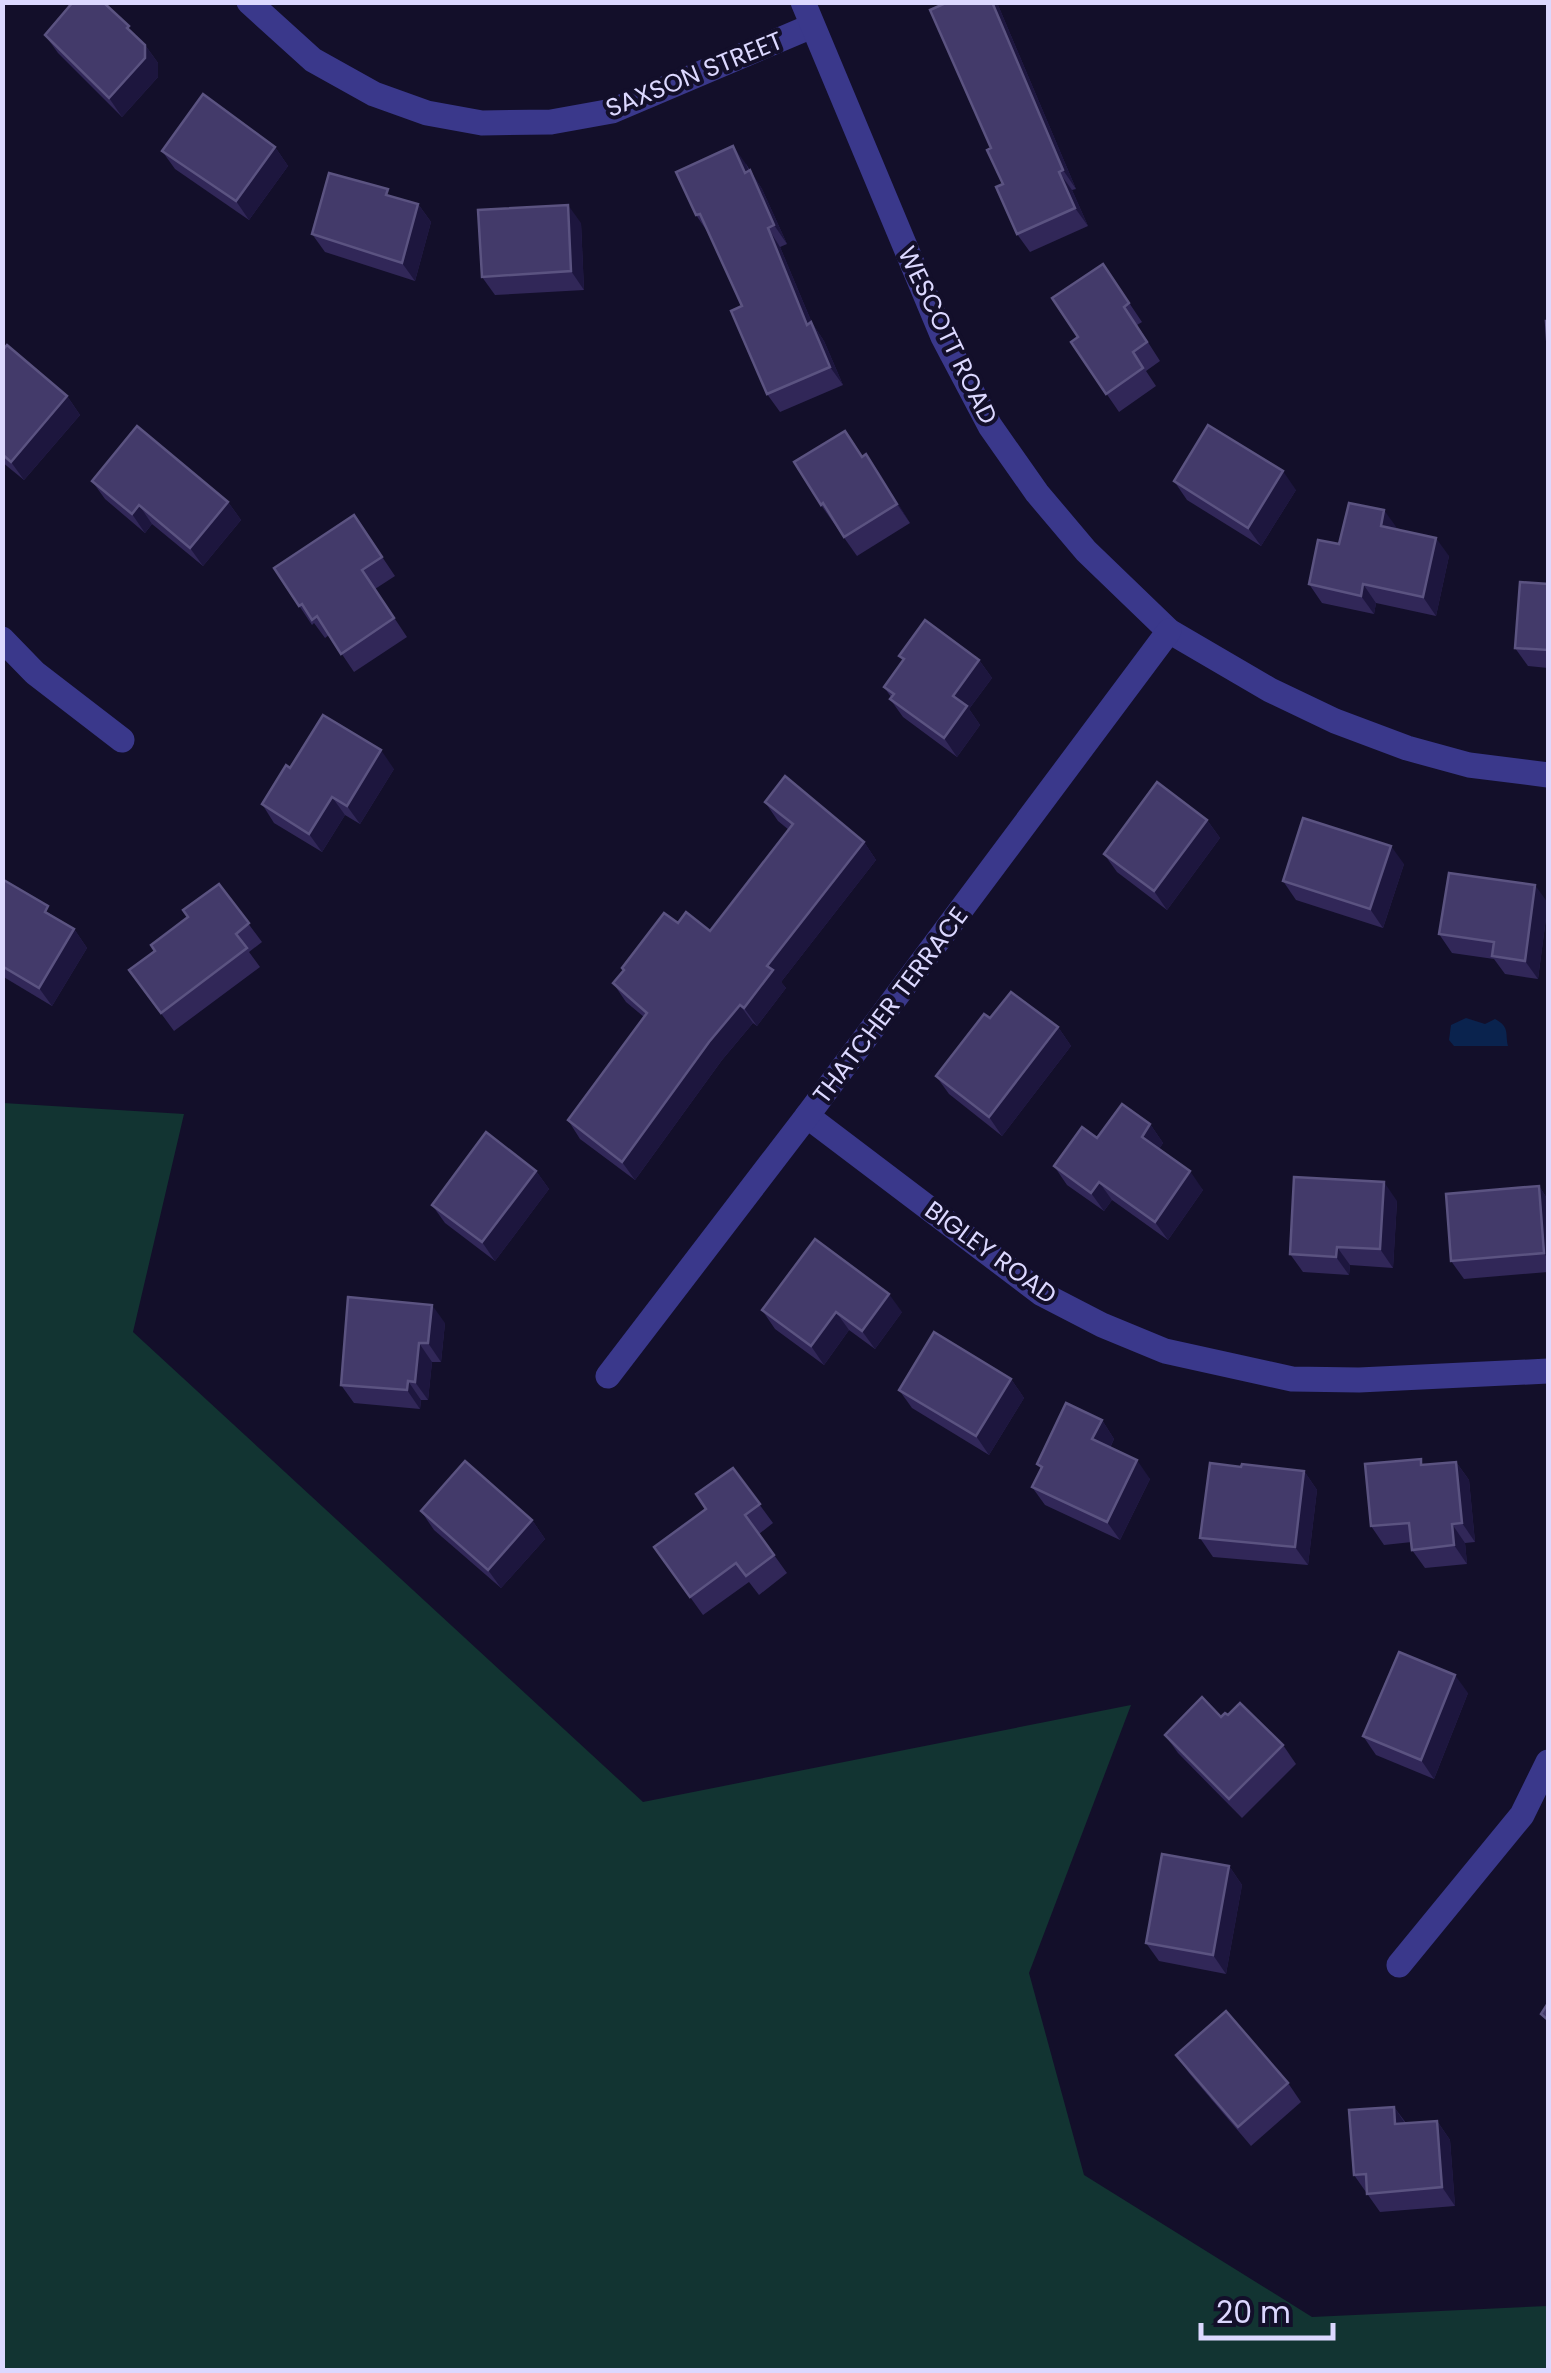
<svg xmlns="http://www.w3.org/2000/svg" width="1551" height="2373" font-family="Poppins,sans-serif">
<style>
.green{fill:#123432}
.water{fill:#0a234e}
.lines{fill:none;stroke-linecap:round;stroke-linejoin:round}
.minor{stroke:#3a388b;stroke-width:25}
.wall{fill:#312758}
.shaded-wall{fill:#1d163e}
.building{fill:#433a6a;stroke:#5b5381;stroke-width:2.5}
.labels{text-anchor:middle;stroke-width:8;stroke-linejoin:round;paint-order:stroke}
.street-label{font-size:25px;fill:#dcd8ff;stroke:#130f2a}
</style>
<rect width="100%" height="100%" fill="#130f2a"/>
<!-- green -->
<polygon class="green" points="3,1103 184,1114 133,1332 643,1802 1131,1705 1029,1973 1084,2175 1312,2317 1548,2306 1548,2370 3,2370"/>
<!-- water -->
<path class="water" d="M1466,1018L1485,1024L1495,1019C1510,1027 1505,1033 1508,1046H1454L1449,1040L1451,1025Z"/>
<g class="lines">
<!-- minor -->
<g class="minor">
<polyline points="249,2 313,60 374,94 427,113 482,123 551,122 612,111 812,26"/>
<polyline points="803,2 943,337 990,426 1037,493 1086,551 1169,631 1270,690 1335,721 1407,748 1469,765 1548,775"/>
<polyline points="2,639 35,673 122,740"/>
<polyline points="807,1116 1042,1294 1102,1325 1165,1351 1292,1379 1359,1380 1548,1371"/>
<polyline points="608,1376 807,1116 1169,631"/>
<polyline points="1399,1965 1522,1815 1548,1762"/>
</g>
</g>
<!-- wall -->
<g class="wall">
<polygon points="948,2 996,2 998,5 1076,189 1072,190 1088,226 1030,252 1017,234"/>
<polygon points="45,35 138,39 145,45 158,63 158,77 122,117 58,53"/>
<polygon points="275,147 288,166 249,220 175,169 162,151"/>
<polygon points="746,164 762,189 787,244 780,247 812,323 824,341 843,385 780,412 767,394 742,306 709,234 696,215"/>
<polygon points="393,197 418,204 431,222 415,281 325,252 312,234"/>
<polygon points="581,223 584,290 495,295 482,277"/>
<polygon points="1103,264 1142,322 1137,325 1160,361 1146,371 1156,386 1119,412 1071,342 1078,337"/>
<polygon points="2,351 67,396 80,415 24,480 2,462"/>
<polygon points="866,454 910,523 857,556 821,505"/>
<polygon points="92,481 228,502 241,520 203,566 152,524 145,533 105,499"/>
<polygon points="1174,481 1296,490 1261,546 1187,500"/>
<polygon points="354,515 395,576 375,589 407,637 354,672 329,635 325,638 314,623 312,625 274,568"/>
<polygon points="1397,528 1449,556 1436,616 1376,603 1374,614 1322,603 1309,584 1339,544"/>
<polygon points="1548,584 1548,668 1528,666 1515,648"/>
<polygon points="899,656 979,660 992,678 969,709 980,725 957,757 903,717 890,699 891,697 884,687 903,661"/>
<polygon points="290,768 394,769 360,824 345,815 322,852 274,823 262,804"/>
<polygon points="765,802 864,842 876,860 781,982 786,988 757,1026 753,1023 722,1060 635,1180 580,1139 568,1120 644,1017 626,1002 613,983 678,923 710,931 789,830 778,821"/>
<polygon points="1207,820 1220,838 1167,910 1117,872 1104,854"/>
<polygon points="1404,864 1383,928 1296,900 1283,881"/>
<polygon points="2,879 57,919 74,929 87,948 52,1006 2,976"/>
<polygon points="219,884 262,942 249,952 260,967 174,1031 129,970 155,951"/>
<polygon points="1548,903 1538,979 1505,974 1494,959 1452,953 1439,934"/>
<polygon points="1058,1027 1071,1046 1002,1136 949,1094 936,1076"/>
<polygon points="1150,1124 1163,1143 1159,1149 1203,1190 1168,1240 1112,1200 1104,1211 1067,1185 1054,1166 1097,1138"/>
<polygon points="536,1171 549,1189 495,1261 445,1223 432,1205"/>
<polygon points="1539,1186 1548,1200 1548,1272 1464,1279 1451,1261"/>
<polygon points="1397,1201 1393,1268 1350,1265 1349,1275 1303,1272 1290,1254"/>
<polygon points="762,1310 902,1312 875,1349 849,1330 824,1365 775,1329"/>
<polygon points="445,1323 441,1362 432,1362 428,1400 421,1400 420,1409 354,1403 341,1385"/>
<polygon points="1011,1379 1024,1398 989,1455 912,1408 899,1390"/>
<polygon points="1102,1420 1114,1439 1110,1448 1150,1479 1120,1540 1045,1505 1032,1487 1041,1469 1037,1464"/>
<polygon points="1456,1462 1469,1480 1475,1542 1465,1543 1467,1564 1425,1568 1412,1550 1412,1542 1384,1545 1371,1526 1425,1465"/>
<polygon points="733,1468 773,1523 759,1534 787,1573 759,1595 749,1582 703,1615 654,1547 706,1509"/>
<polygon points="1304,1471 1317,1490 1308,1565 1213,1557 1200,1538"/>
<polygon points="421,1511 532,1520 545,1539 501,1588 434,1530"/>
<polygon points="1468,1693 1434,1779 1376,1755 1363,1736"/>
<polygon points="1221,1717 1283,1745 1296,1764 1242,1818 1178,1753 1165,1735"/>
<polygon points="1229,1866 1242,1885 1226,1974 1159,1961 1146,1943"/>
<polygon points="1176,2055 1288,2083 1301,2102 1251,2146 1189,2073"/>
<polygon points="1394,2107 1406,2123 1437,2121 1450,2140 1455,2206 1380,2212 1354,2175"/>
</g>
<!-- shaded-wall -->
<g class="shaded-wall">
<polygon points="992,2 996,2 998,5 1076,189 1063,170"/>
<polygon points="145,45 158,63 158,77 122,117 109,98"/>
<polygon points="733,146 746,164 758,191 745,173"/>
<polygon points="275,147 288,166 249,220 236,201"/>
<polygon points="750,170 762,189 787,244 774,225"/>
<polygon points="1059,172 1072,190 1088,226 1075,208"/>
<polygon points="418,204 431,222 415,281 402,263"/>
<polygon points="568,205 581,223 584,290 571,271"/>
<polygon points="768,228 780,247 812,323 824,341 843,385 830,367 807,325"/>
<polygon points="67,396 80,415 24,480 11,462"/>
<polygon points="866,454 879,472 910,523 897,504"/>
<polygon points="1283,471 1296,490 1261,546 1248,528"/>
<polygon points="228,502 241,520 203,566 190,548"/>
<polygon points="139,505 152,524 145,533 132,514"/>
<polygon points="1384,510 1397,528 1394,544 1381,526"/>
<polygon points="1436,538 1449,556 1436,616 1423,597"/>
<polygon points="1363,584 1376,603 1374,614 1361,596"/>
<polygon points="979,660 992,678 969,709 980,725 957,757 944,738 953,696"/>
<polygon points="381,750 394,769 360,824 347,806"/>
<polygon points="332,797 345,815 322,852 309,834"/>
<polygon points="1207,820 1220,838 1167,910 1154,891"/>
<polygon points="864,842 876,860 781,982 786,988 757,1026 744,1008 767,966"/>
<polygon points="1391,846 1404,864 1383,928 1370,909"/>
<polygon points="1535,885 1548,903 1538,979 1525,961"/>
<polygon points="74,929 87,948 52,1006 39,988"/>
<polygon points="740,1005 753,1023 722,1060 635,1180 622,1162 709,1042"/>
<polygon points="1058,1027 1071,1046 1002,1136 989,1117"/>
<polygon points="1150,1124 1163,1143 1155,1155 1142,1137"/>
<polygon points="536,1171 549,1189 495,1261 482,1242"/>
<polygon points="1190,1171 1203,1190 1168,1240 1155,1222"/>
<polygon points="1099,1182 1112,1200 1104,1211 1091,1193"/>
<polygon points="1384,1182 1397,1201 1393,1268 1380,1249"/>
<polygon points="1539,1186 1548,1200 1548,1259 1544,1253"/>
<polygon points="1337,1247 1350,1265 1349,1275 1336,1257"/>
<polygon points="889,1294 902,1312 875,1349 862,1331"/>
<polygon points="432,1305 445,1323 441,1362 428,1343"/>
<polygon points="836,1312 849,1330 824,1365 811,1346"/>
<polygon points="419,1343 432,1362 428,1400 415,1382"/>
<polygon points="1011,1379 1024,1398 989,1455 976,1436"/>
<polygon points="408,1381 421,1400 420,1409 407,1390"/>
<polygon points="1102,1420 1114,1439 1105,1457 1092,1439"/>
<polygon points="1137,1460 1150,1479 1120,1540 1107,1522"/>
<polygon points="1456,1462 1469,1480 1475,1542 1462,1523"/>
<polygon points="1304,1471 1317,1490 1308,1565 1295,1547"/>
<polygon points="532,1520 545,1539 501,1588 488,1570"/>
<polygon points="1452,1524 1465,1543 1467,1564 1454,1545"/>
<polygon points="1455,1675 1468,1693 1434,1779 1421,1760"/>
<polygon points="1229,1866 1242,1885 1226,1974 1213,1955"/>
<polygon points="1394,2107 1407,2126 1395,2124"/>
<polygon points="1437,2121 1450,2140 1455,2206 1442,2187"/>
</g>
<!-- building -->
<g class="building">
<polygon points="73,2 103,2 129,26 127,28 145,45 145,58 109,98 45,35"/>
<polygon points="948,2 992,2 1063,170 1059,172 1075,208 1017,234 996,187 1003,184 987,150 991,148 930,10"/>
<polygon points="203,94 275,147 236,201 162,151"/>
<polygon points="733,146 745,173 750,170 774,225 768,228 807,325 811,322 830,367 767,394 731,311 742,306 700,214 696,215 676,172"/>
<polygon points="329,173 388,189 386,195 418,204 402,263 312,234"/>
<polygon points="568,205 571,271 482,277 478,210"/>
<polygon points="1103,264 1129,303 1124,307 1147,342 1133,352 1143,368 1106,394 1071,342 1078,337 1052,298"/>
<polygon points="1546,321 1548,321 1548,354"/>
<polygon points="7,345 67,396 11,462 2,454 2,351"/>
<polygon points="1208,425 1283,471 1248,528 1174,481"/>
<polygon points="137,426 228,502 190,548 139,505 132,514 92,481"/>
<polygon points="845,431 862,457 866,454 897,504 844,537 823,503 821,505 794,462"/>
<polygon points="1349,503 1384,510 1381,526 1436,538 1423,597 1363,584 1361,596 1309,584 1318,540 1339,544"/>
<polygon points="354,515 382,557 362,570 394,618 341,654 317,616 312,620 302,604 299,606 274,568"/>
<polygon points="1520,582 1548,584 1548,650 1515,648"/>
<polygon points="925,620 979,660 953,696 967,706 944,738 890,699 894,694 884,687 904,659 899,656"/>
<polygon points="323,715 381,750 347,806 332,797 309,834 262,804 286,765 290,768"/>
<polygon points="785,776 864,842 767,966 773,970 744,1008 740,1005 709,1042 622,1162 568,1120 647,1013 613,983 624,970 622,968 664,913 678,923 686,912 710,931 793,824 765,802"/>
<polygon points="1157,782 1207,820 1154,891 1104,854"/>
<polygon points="1303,818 1391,846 1370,909 1283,881"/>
<polygon points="1449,873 1535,885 1525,961 1492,956 1494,942 1439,934"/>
<polygon points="2,879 48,906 45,912 74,929 39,988 2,966"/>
<polygon points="219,884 249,923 236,934 247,948 161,1013 129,970 155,951 151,945 188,917 183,910"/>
<polygon points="1011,992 1058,1027 989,1117 936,1076 984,1014 990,1018"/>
<polygon points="1122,1104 1150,1124 1142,1137 1190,1171 1155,1222 1099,1182 1091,1193 1054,1166 1082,1127 1097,1138"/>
<polygon points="486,1132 536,1171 482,1242 432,1205"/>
<polygon points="1294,1177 1384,1182 1380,1249 1337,1247 1336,1257 1290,1254"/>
<polygon points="1539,1186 1544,1253 1451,1261 1446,1194"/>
<polygon points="815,1239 889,1294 862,1331 836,1312 811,1346 762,1310"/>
<polygon points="348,1297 432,1305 428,1343 419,1343 415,1382 408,1381 407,1390 341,1385"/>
<polygon points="934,1332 1011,1379 976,1436 899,1390"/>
<polygon points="1066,1403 1102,1420 1092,1439 1137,1460 1107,1522 1032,1487 1042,1467 1037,1464"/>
<polygon points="1421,1459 1421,1465 1456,1462 1462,1523 1452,1524 1454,1545 1412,1550 1409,1523 1371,1526 1365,1464"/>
<polygon points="465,1461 532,1520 488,1570 421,1511"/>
<polygon points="1210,1463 1241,1467 1242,1464 1304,1471 1295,1547 1200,1538"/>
<polygon points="733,1468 760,1504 745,1515 774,1555 746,1576 736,1563 690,1597 654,1547 706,1509 696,1494"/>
<polygon points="1399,1652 1455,1675 1421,1760 1363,1736"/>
<polygon points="1202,1697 1221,1717 1225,1713 1228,1715 1240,1703 1283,1745 1229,1799 1165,1735"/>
<polygon points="1162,1854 1229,1866 1213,1955 1146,1943"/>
<polygon points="1548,2003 1548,2020 1541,2014"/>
<polygon points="1226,2011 1288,2083 1238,2127 1176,2055"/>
<polygon points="1394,2107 1395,2124 1437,2121 1442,2187 1367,2194 1366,2174 1354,2175 1349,2110"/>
</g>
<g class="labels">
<!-- street labels -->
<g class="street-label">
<text transform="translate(694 74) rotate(-22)" y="9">SAXSON STREET</text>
<text transform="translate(948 335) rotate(64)" y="9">WESCOTT ROAD</text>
<text transform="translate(890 1005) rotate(-53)" y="9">THATCHER TERRACE</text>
<text transform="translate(991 1252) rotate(36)" y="9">BIGLEY ROAD</text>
</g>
</g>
<!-- border -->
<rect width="1551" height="2373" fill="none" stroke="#dcd8ff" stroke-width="10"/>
<!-- scale -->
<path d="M1201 2323v15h132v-15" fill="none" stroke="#dcd8ff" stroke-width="5"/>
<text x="1216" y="2323" font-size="30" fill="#dcd8ff" stroke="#130f2a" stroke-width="8" paint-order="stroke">20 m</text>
</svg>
